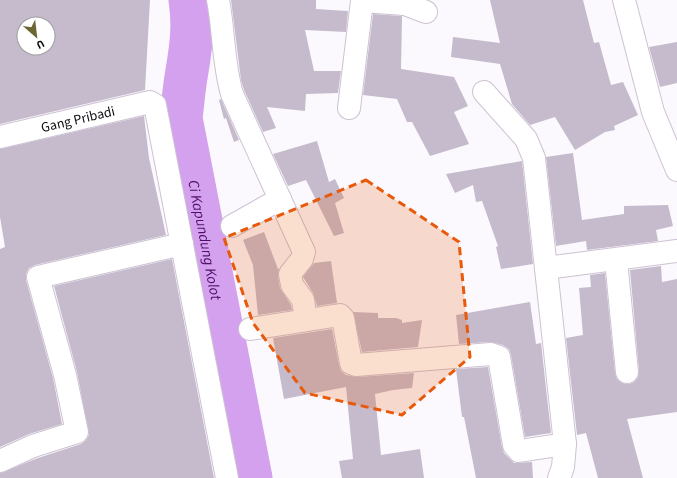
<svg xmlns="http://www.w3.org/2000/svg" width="677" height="478" font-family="'Source Sans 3',sans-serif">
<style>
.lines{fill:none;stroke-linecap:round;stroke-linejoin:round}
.river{stroke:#d3a1ed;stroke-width:43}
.building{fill:#c5bbcc;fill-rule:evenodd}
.street-casing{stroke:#cdc2d3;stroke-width:24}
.street{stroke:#fff;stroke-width:22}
.marked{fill:#e8590c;fill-opacity:0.2;stroke:#e8590c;stroke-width:3;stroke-dasharray:8 5;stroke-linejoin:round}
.labels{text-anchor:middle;stroke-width:3;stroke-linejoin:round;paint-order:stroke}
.street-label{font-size:14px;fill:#0e0b10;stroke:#fff}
.water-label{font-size:15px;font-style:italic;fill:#500f6a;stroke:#fff}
</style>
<rect width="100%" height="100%" fill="#fbf9fd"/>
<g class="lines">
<!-- river -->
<path class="river" id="s1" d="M190,0C194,25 191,47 187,71C184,87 183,103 181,118L251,478"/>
</g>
<!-- building -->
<g class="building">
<path d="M0,0H150L145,90L0,124ZM24,24H48V48H24Z"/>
<polygon points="231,0 316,0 316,9 348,11 346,32 305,30 314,71 341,71 338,93 306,94 305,111 267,107 276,128 263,132 244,90 241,80"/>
<polygon points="490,0 583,0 594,43 599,42 611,85 623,82 638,115 614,126 615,130 605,132 575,150 555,117 530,125 512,104 500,64 451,57 453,37 500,43"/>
<polygon points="373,14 402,16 401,69 454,77 468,106 454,112 469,144 430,156 412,122 407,122 397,99 363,95"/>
<polygon points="677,42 677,83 660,87 649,47"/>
<polygon points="221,99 239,140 234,142 226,118 224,119 219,100"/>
<polygon points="144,116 149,158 166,235 35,265 29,268 26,274 26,280 53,378 62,424 29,434 0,447 0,249 5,247 0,217 0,149"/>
<polygon points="317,141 329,182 335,179 344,198 335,203 344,233 334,236 306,180 288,186 273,154"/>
<polygon points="573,153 582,220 624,214 624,206 668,205 673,226 656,230 658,241 587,250 586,241 556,246 546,157"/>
<polygon points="522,161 533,264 501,269 496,247 498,246 482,201 476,202 473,185 455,193 446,174"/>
<polygon points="264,232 278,269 279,268 278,276 280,288 291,305 292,310 258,315 253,265 243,240"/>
<polygon points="172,259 214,478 0,478 0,473 38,458 81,444 86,440 89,435 77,372 54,286"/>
<polygon points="331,261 337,303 317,306 313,293 303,277 314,263"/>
<polygon points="661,266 662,282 677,279 677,412 627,419 643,478 598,478 586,433 577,435 566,338 583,335 579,288 591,287 590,275 605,273 615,373 617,379 622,383 629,384 634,382 638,377 639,371 630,270"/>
<polygon points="530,302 536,344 541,343 551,433 525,437 511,355 509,349 503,345 490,342 459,344 456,315"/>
<polygon points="353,312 378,313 378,318 396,318 402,320 402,323 422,320 418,347 362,352"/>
<polygon points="332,329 339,365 341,371 346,375 357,377 414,373 412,388 393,390 375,394 381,455 420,449 424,478 342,478 339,461 353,459 346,387 284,399 273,338"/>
<polygon points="488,367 502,447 504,453 514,463 532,462 533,478 476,478 464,417 462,417 456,369"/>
</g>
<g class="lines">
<defs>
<g id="street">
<path d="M218,0C224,31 223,63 232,94L304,252L302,259L290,274L292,285L303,300L306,320"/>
<polyline points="624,0 653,112 677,170"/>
<polyline points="405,4 426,12"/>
<polyline points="484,92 526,139 534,158 565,444 563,467 559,478"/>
<polyline points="349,108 362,1 405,4 405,0"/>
<path id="s2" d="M0,137L150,102L155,105L227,478"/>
<polyline points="232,226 280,199"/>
<polyline points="616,260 627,372"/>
<polyline points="546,268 677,251"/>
<polyline points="250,329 340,315 343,318 351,363 356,365 491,354 499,357 514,445 519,451 565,444"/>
<polyline points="0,461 33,446 77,432 65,375 38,277 182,244"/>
</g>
</defs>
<!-- street casing -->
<use href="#street" class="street-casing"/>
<!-- street -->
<use href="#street" class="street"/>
</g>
<!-- marked area -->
<path class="marked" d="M366,180L459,242L470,357L402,415L305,393L253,323L224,238Z"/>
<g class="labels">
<!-- street labels -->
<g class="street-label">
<text dy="5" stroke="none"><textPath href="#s2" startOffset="80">Gang Pribadi</textPath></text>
</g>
<!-- water labels -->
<g class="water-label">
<text dy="5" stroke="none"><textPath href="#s1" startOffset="243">Ci Kapundung Kolot</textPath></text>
</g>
</g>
<!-- north arrow -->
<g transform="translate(36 36) rotate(152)"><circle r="19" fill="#ffffff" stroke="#9f9d9f"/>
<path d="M0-3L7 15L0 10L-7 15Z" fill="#6b6633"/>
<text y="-6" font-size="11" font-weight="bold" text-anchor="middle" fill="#0e0b10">U</text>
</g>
</svg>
